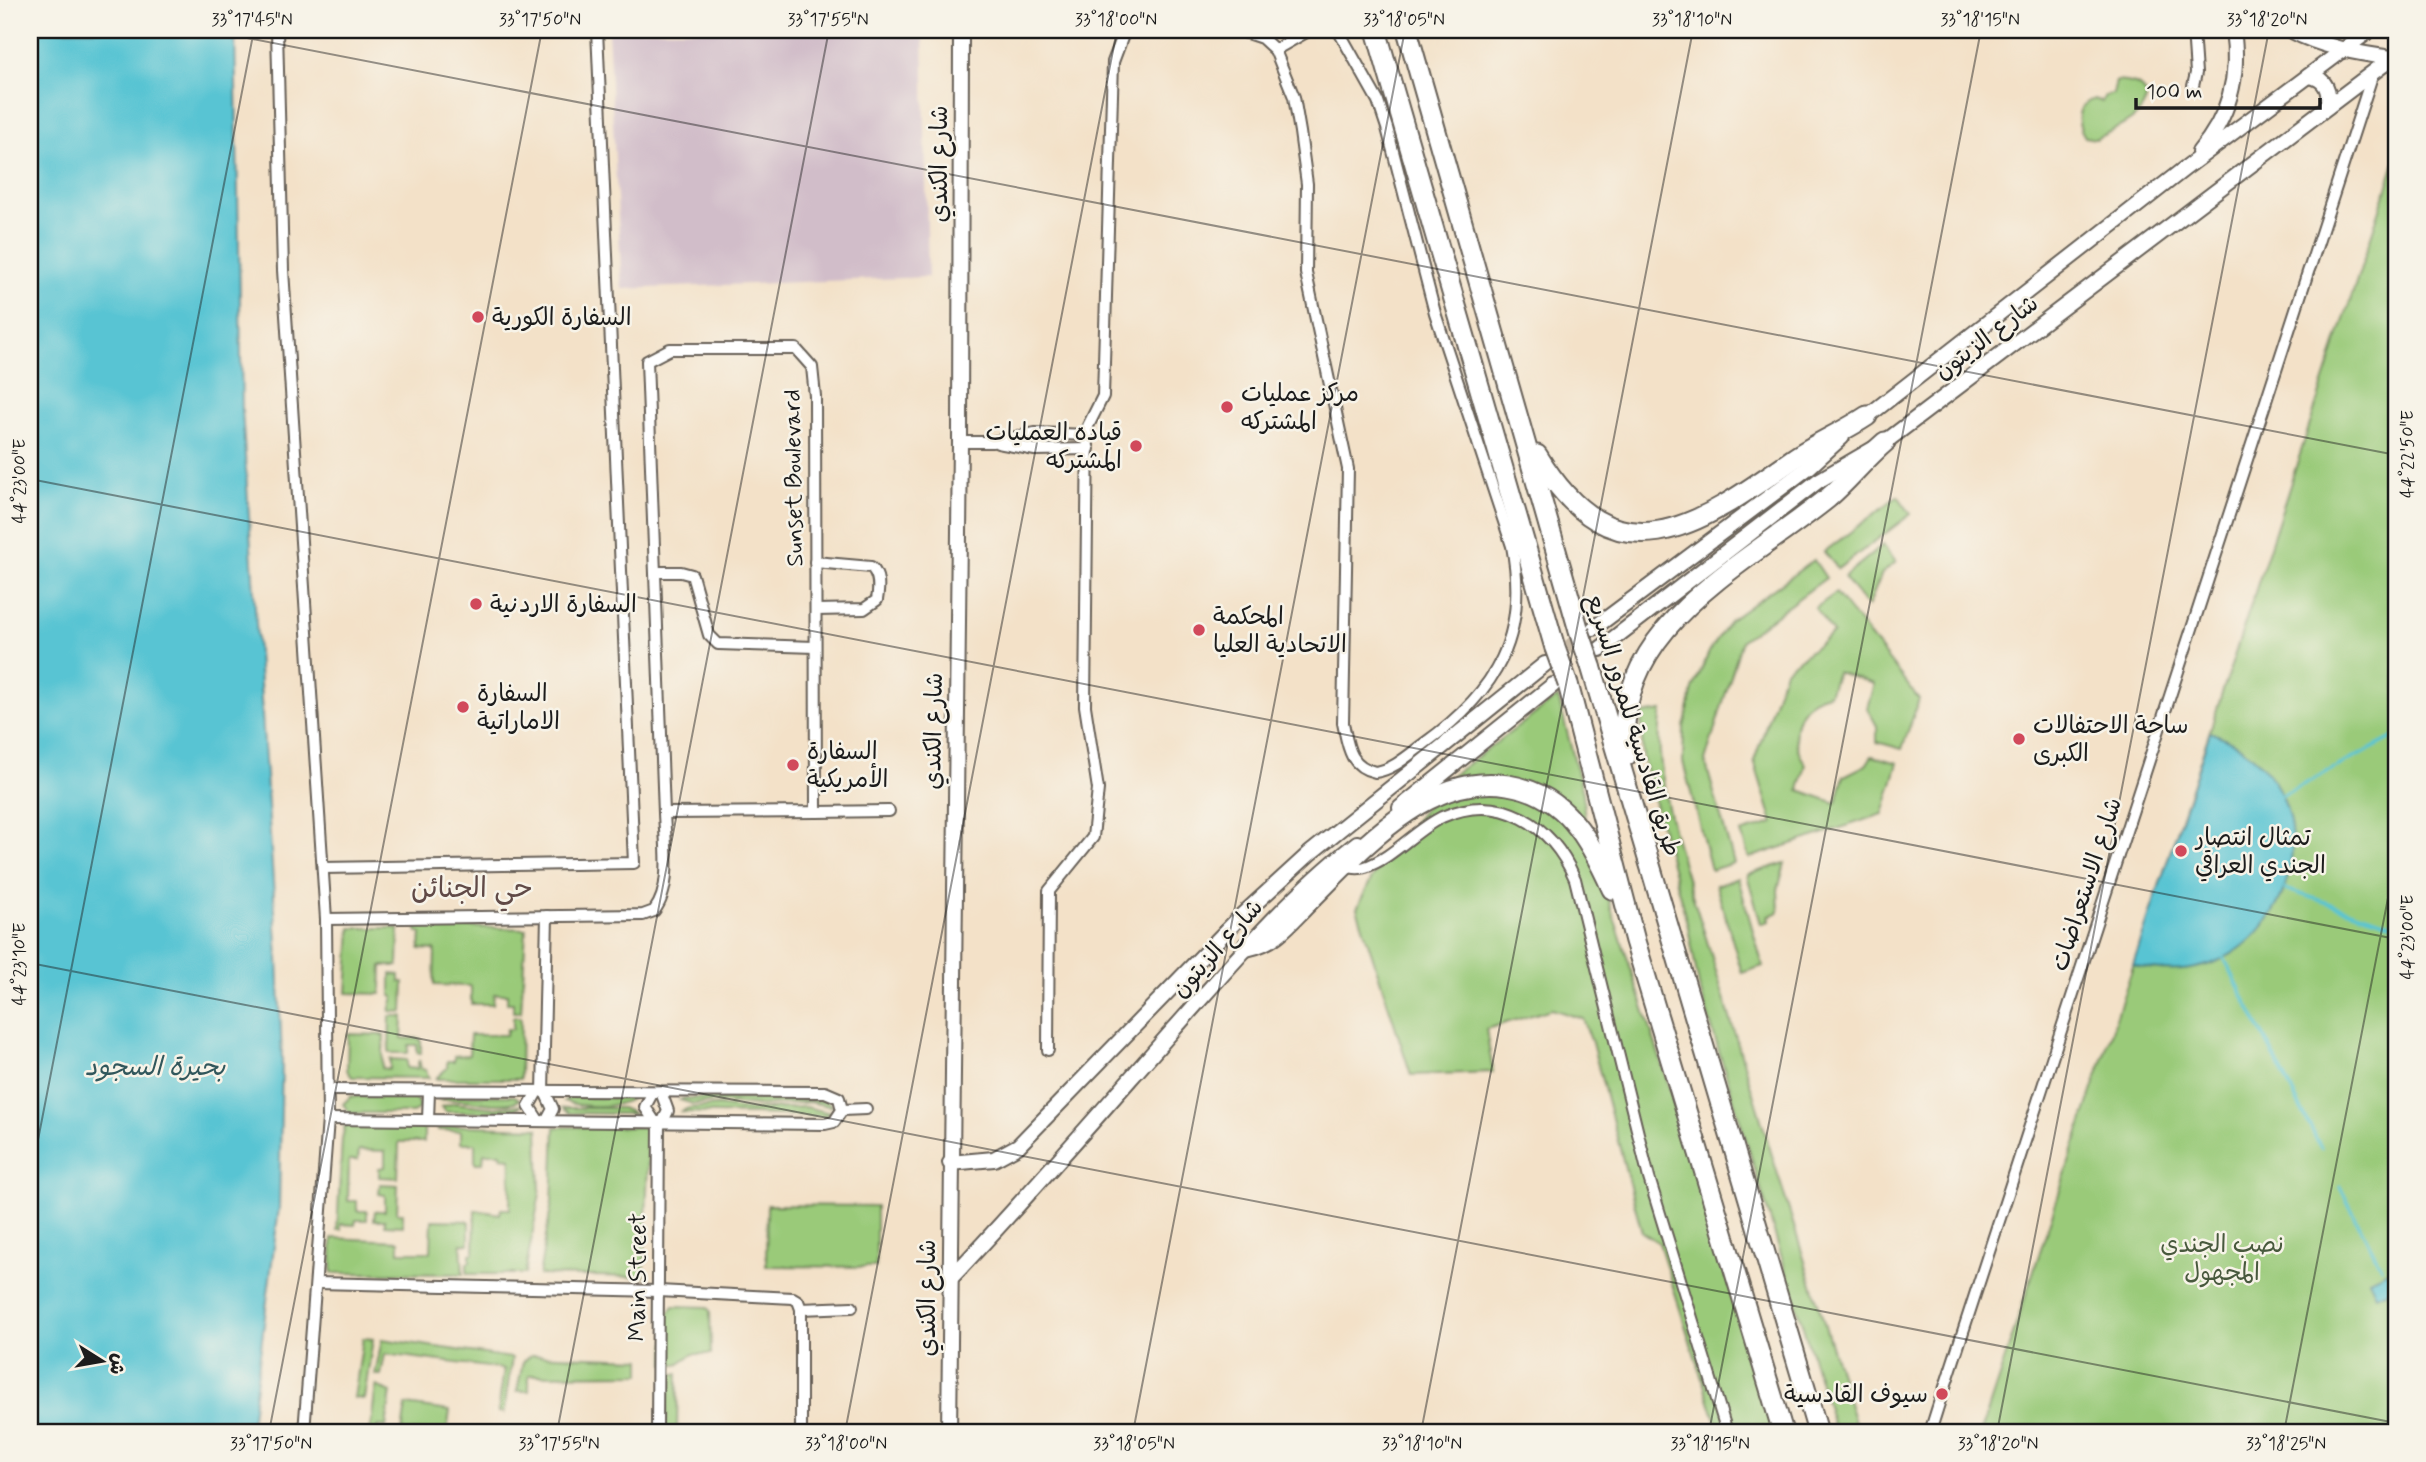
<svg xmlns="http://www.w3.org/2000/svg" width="2426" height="1462" font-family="Mynerve,'Playpen Sans Arabic',sans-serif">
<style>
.industrial{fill:#d1bdc9}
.green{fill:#9aca79;stroke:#5b734a;stroke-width:2}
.water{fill:#59c4d3;stroke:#3a7078;stroke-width:2}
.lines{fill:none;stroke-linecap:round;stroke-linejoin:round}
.stream{stroke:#59c4d3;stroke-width:3.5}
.secondary-tunnel{stroke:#c8baa6;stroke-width:14;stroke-dasharray:14 7;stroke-linecap:butt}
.street-casing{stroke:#676158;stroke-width:14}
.secondary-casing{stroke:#676158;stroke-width:18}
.highway-casing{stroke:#676158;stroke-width:23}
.street{stroke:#fff;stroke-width:10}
.secondary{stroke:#fff;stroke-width:14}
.highway{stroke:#fff;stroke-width:19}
.highway-bridge-casing{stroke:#676158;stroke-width:23;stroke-linecap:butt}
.highway-bridge{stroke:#fff;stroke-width:19}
.ticks{fill:none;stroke:#1c1c1c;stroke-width:2;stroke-opacity:0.45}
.poi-dot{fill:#d1495b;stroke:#f7f3e8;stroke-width:2.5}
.labels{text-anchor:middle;stroke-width:5;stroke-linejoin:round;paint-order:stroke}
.street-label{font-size:24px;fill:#1c1c1c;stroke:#f7f3e8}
.poi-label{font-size:24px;fill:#1c1c1c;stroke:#f7f3e8;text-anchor:start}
.park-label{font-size:24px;fill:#48593d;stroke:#f7f3e8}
.water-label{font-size:26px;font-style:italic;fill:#31575c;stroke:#f7f3e8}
.quarter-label{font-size:28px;fill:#604a47;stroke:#f7f3e8}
.neatline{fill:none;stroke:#1c1c1c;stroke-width:2.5}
.ticks-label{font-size:18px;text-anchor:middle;fill:#1c1c1c}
</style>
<rect width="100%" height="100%" fill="#f7f3e8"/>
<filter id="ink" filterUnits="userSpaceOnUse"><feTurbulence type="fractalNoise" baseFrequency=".0143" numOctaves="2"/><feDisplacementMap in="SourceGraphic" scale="14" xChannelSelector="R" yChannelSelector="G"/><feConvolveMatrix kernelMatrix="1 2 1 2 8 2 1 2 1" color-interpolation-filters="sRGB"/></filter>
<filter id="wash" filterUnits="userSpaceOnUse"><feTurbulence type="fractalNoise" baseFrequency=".00686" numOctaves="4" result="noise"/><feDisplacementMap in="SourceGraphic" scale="28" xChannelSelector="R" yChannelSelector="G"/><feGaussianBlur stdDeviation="1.57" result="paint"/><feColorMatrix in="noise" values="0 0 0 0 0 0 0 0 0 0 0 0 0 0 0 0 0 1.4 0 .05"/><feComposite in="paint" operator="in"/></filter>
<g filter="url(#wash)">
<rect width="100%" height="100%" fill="#f3e1c8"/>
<!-- industrial -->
<polygon class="industrial" points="608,30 923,30 928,277 622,289"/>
<!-- green -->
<g class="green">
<path d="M2116,81C2130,82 2139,82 2147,95C2144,120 2116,128 2095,139L2085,137C2075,122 2076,103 2095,99L2102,102L2105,96L2113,94Z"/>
<polygon points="2396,160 2396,1432 1981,1432 1999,1377"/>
<polygon points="1898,496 1911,514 1838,569 1824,552"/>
<polygon points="1883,545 1896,562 1882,573 1868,607 1844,577"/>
<polygon points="1814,560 1826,578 1742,640 1705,761 1734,863 1711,870 1683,762 1684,727 1693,689 1709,652 1729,621"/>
<path d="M1836,593L1919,699L1902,749L1877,742V726L1867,708L1874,684L1837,672L1829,694C1795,700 1786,739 1806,764L1799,790L1836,803L1844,776L1866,765L1872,756L1898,763L1883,814L1749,858L1741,833L1773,823L1754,761L1785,670L1833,633L1815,608Z"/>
<polygon points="1558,697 1583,793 1586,841 1597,865 1660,1058 1775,1432 1719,1432 1659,1243 1642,1232 1592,1043 1583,1019 1552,1009 1486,1029 1493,1072 1411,1075 1357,908 1372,878 1446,780"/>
<path d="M1662,711C1649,780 1691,887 1711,954C1758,1114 1809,1273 1858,1432H1835L1699,986L1688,927L1643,759L1641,714Z"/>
<polygon points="1785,863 1778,890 1779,912 1768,916 1769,921 1761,924 1747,875"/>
<polygon points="1738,878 1763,966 1742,973 1716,885"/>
<polygon points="417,925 526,929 521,1012 513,1012 513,1003 507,1003 507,994 494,994 493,1004 471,1004 471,986 434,985 435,950 420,949 421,933 417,932"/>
<polygon points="351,928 399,928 398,966 382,966 381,994 347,993"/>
<polygon points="391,974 400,975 400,982 404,982 403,1012 390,1011 394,997 391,996"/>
<polygon points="390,1016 403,1016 402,1038 421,1039 421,1053 417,1053 417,1045 409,1045 408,1053 389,1053"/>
<polygon points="513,1017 521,1017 520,1079 435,1079 447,1068 447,1061 454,1061 454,1056 469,1055 470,1035 506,1035 507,1029 513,1029"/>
<polygon points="348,1034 384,1035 382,1068 390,1069 390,1059 407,1060 407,1068 417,1069 419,1060 421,1069 426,1070 429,1078 352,1077 347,1070"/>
<path d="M447,1095L515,1096L520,1100C494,1111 468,1096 441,1100Z"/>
<polygon points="351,1096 414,1097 421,1106 413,1113 350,1113 343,1104"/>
<path d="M570,1097L632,1098C616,1109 581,1108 564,1101Z"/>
<polygon points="684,1098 826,1100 833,1107 810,1102 757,1106 716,1102 693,1104 680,1100"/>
<polygon points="454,1103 495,1108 521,1105 514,1112 446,1112 441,1107"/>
<polygon points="717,1106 752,1110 806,1107 831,1113 825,1116 680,1112 689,1108"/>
<polygon points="563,1108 622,1108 635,1114 569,1113"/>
<polygon points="352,1123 424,1124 424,1142 399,1142 398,1178 379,1177 379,1168 385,1167 385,1151 359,1150 358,1160 349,1160 348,1201 357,1201 357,1211 367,1211 367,1220 356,1220 355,1225 341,1224 341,1230 337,1230 342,1139 345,1125"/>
<polygon points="438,1125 538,1128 540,1193 525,1274 467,1274 467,1263 470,1262 470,1254 474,1253 475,1210 500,1214 501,1209 510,1209 511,1158 501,1157 501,1153 484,1153 483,1163 475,1163 475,1143 461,1143 461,1131 438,1130"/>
<polygon points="555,1127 644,1127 649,1132 644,1277 539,1275 552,1202"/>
<polygon points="380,1184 398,1185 397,1213 403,1213 403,1226 385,1225 385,1220 374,1220 375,1211 385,1211 385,1195 379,1194"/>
<polygon points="767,1205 876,1206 876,1267 766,1266"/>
<polygon points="432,1220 469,1221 469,1244 461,1244 463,1274 332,1273 332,1238 399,1241 399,1252 431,1252"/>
<polygon points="674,1306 707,1307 710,1311 711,1354 693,1354 678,1364 665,1364 667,1316"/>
<polygon points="363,1338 373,1339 364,1399 354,1398"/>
<polygon points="382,1339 512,1358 504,1412 498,1412 504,1369 385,1354 381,1375 375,1375"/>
<polygon points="531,1355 641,1359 641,1374 529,1375 529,1391 517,1391 523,1362"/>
<polygon points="667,1374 678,1374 677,1432 665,1432"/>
<polygon points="376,1386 391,1392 386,1427 378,1426 376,1432 370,1432"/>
<polygon points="406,1405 450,1411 447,1432 402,1432"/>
<polygon points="598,1427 598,1432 533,1432 533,1428"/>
</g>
<!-- water -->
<g class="water">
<polygon points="30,30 235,30 242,410 278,957 282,1060 279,1208 250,1432 30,1432"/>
<path d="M2210,732C2359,787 2288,1007 2133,965Z"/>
<polygon points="2396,1267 2396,1286 2376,1295 2369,1280"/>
</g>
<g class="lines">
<!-- stream -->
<g class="stream">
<polyline points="2281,796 2396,736"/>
<polyline points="2285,889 2396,925"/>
<polyline points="2224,958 2321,1148"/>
<polyline points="2340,1187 2381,1267"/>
</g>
</g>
</g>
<g filter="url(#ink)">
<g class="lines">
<!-- secondary-tunnel -->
<polyline class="secondary-tunnel" points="1550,661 1587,633"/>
<defs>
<g id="street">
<polyline points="277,30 283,270 326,919 328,1119 304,1432"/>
<path d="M1238,30L1262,38L1275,50L1294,97L1300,132L1307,184L1306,273L1348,469L1343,723C1348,746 1349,766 1375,772C1393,770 1410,754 1425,743C1497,691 1529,635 1512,546L1435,313L1387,128L1378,101L1338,30"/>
<polyline points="1275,50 1310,30"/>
<polyline points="2193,86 2196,73 2193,30"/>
<polyline points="2310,267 2373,73"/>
<polyline points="960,442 992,442 1035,433 1088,435"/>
<polyline points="998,443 1035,450 1089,449"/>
<path d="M815,562L871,567C880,575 879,588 877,600L864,609L816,610"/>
<polyline points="655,572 681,572 692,575 709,635 718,644 815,647"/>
<polyline points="816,812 889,811"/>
<path d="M1344,867C1351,867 1358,870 1365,867C1393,858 1415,830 1442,817C1501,791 1552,825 1575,879L1649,1178L1727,1432"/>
<polyline points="323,868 634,863 597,30"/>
<path d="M326,919L643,915L654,911C673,887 665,842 664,813L647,361L670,349H796L812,367L815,396L816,812L664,813"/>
<polyline points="1048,1050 1049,891 1093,837 1098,789 1085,706 1088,426 1103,396 1113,62 1125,30"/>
<polyline points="537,1092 529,1106 538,1120"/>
<polyline points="543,1092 547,916"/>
<polyline points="545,1092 553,1109 547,1120"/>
<polyline points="653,1092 645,1107 655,1122"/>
<polyline points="661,1092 668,1111 662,1123"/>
<polyline points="842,1110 866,1109"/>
<polyline points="328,1119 825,1124 834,1122 842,1110 839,1098 825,1092 329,1090"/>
<polyline points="428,1120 429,1091"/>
<polyline points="317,1283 659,1291 793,1298 798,1301 801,1309 801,1432"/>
<polyline points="801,1309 852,1307"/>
<polyline points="1943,1393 2309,269"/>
<polyline points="657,1432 659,1122"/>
<polyline points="1930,1432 1942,1394"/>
</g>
<g id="secondary">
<path d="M2290,30C2322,47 2356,53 2392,58"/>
<path d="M2309,76C2326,78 2331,92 2327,107"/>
<path d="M2199,152C2230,116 2240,76 2233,30"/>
<polyline points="1860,422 2184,169 2370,30"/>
<polyline points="1594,628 1809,467 1842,437"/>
<polyline points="1600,649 1818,481 1885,442 2396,55"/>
<polyline points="1400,808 1553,685"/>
<polyline points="950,1163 994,1159 1018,1146 1239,918 1309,854 1545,664"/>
<path d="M950,1279C1027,1198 1100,1113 1174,1029C1232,964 1288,897 1357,843"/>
<polyline points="949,1432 960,442 961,30"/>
</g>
<g id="highway">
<polyline points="1376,30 1555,648"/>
<polyline points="1407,30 1579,631"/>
<path d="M1537,455C1615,585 1697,527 1793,459C1816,443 1843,432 1867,416"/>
<polyline points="1591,666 1818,1432"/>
<polyline points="1568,684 1635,941 1783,1432"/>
<path d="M1626,756C1609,628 1744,566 1828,498C1848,481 1864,460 1885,442"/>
<path d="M1248,946C1274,941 1289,921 1307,903C1360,851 1426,772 1508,785C1566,794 1590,840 1612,889"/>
</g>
</defs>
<!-- street casing -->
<use href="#street" class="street-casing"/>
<!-- secondary casing -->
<use href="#secondary" class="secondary-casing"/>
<!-- highway casing -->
<use href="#highway" class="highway-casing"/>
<!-- street -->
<use href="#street" class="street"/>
<!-- secondary -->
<use href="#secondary" class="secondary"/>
<!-- highway -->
<use href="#highway" class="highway"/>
<defs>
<g id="highway-bridge">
<polyline points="1579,631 1591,666"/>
<polyline points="1555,648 1568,684"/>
</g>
</defs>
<!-- highway-bridge casing -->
<use href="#highway-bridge" class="highway-bridge-casing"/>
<!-- highway-bridge -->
<use href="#highway-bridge" class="highway-bridge"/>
</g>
</g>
<!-- ticks -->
<path class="ticks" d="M206,30L2396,455M30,479L2396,939M30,963L2396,1423M30,1181L254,30M269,1432L542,30M557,1432L829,30M845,1432L1117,30M1133,1432L1405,30M1421,1432L1693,30M1709,1432L1981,30M1997,1432L2269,30M2284,1432L2396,857"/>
<!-- markers -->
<g class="poi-dot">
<circle cx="478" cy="317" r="7"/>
<circle cx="1227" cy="407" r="7"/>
<circle cx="1136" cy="446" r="7"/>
<circle cx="476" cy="604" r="7"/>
<circle cx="1199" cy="630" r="7"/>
<circle cx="463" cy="707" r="7"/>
<circle cx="2019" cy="739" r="7"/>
<circle cx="793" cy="765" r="7"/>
<circle cx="2181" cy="851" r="7"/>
<circle cx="1942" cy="1394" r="7"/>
</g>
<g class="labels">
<!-- street labels -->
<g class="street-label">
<text transform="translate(939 164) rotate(-90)" y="8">شارع الكندي</text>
<text transform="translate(1986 337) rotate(-37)" y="8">شارع الزيتون</text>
<text transform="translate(793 478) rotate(-91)" y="8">Sunset Boulevard</text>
<text transform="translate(1634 725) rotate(73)" y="8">طريق القادسية للمرور السريع</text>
<text transform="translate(933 731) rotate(-89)" y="8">شارع الكندي</text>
<text transform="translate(2086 884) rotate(-72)" y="8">شارع الاستعراضات</text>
<text transform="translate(1217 948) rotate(-48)" y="8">شارع الزيتون</text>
<text transform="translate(637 1277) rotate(-90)" y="8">Main Street</text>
<text transform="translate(927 1298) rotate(-90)" y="8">شارع الكندي</text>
</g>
<!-- poi labels -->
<g class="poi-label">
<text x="492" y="325">السفارة الكورية</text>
<text x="1241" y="401">مركز عمليات<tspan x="1241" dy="28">المشتركه</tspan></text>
<text x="1122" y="440" text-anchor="end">قياده العمليات<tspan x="1122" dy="28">المشتركه</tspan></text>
<text x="490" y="612">السفارة الاردنية</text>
<text x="1213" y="624">المحكمة<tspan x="1213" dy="28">الاتحادية العليا</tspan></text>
<text x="477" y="701">السفارة<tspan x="477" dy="28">الاماراتية</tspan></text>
<text x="2033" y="733">ساحة الاحتفالات<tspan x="2033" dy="28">الكبرى</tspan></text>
<text x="807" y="759">السفارة<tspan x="807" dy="28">الأمريكية</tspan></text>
<text x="2195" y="845">تمثال انتصار<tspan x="2195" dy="28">الجندي العراقي</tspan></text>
<text x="1928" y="1402" text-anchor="end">سيوف القادسية</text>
</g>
<!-- park labels -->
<g class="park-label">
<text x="2222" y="1252">نصب الجندي<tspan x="2222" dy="28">المجهول</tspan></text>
</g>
<!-- water labels -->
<g class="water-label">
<text x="155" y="1075">بحيرة السجود</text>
</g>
<!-- quarter labels -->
<g class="quarter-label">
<text x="472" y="897">حي الجنائن</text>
</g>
</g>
<!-- margin -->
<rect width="2426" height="1462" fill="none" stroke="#f7f3e8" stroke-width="77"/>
<!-- north arrow -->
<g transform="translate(102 1361) rotate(101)" stroke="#f7f3e8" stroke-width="5" paint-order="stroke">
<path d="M0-5L12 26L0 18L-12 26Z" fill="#1c1c1c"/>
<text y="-10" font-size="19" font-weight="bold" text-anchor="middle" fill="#1c1c1c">ش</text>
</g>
<!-- scale -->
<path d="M2136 98v10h184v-10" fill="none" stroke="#1c1c1c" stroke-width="3.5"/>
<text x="2146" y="98" font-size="21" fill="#1c1c1c" stroke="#f7f3e8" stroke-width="5" paint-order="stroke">100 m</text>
<rect x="38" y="38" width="2350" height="1386" class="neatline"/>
<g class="ticks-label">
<text x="252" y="25">33°17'45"N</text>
<text x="540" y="25">33°17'50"N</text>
<text x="828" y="25">33°17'55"N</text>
<text x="1116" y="25">33°18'00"N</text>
<text x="1404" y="25">33°18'05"N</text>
<text x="1692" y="25">33°18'10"N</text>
<text x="1980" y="25">33°18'15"N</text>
<text x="2267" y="25">33°18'20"N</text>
<text transform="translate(2407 454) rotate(-90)" y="6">44°22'50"E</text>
<text transform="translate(19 481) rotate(-90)" y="6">44°23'00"E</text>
<text transform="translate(2407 937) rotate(-90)" y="6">44°23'00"E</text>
<text transform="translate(19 964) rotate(-90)" y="6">44°23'10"E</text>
<text x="271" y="1449">33°17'50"N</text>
<text x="559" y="1449">33°17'55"N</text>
<text x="846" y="1449">33°18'00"N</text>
<text x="1134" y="1449">33°18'05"N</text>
<text x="1422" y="1449">33°18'10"N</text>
<text x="1710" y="1449">33°18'15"N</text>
<text x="1998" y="1449">33°18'20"N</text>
<text x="2286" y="1449">33°18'25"N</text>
</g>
</svg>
